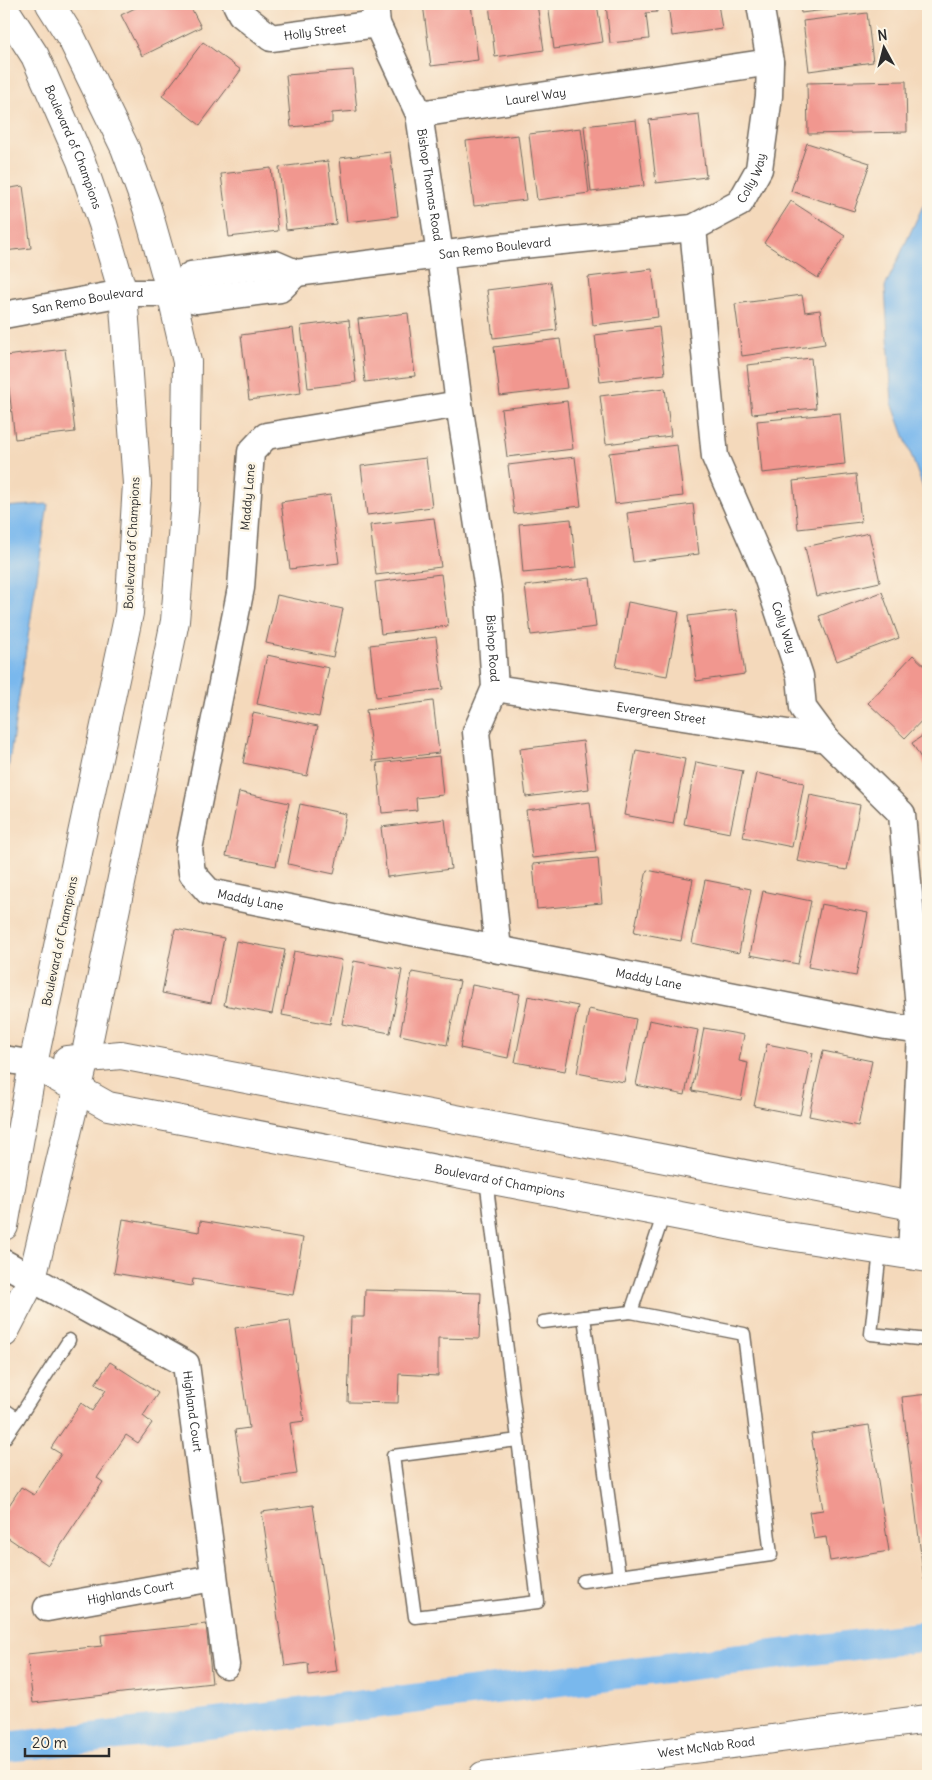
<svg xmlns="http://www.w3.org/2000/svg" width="932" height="1780" font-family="Delius,sans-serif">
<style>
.water{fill:#79b8ed;stroke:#52728c}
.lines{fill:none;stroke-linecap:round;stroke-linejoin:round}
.canal{stroke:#79b8ed;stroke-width:30}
.building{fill:#f1978f}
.service-casing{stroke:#71685d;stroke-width:15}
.minor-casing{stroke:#71685d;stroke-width:29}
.tertiary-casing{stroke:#71685d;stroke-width:30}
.primary-casing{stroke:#71685d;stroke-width:30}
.service{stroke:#fff;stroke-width:12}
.minor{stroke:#fff;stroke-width:26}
.tertiary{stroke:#fff;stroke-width:28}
.primary{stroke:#fff;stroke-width:28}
.labels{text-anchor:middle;stroke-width:5;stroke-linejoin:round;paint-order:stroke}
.street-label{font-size:12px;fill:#2b2b2b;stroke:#fcf5e5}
</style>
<rect width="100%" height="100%" fill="#fcf5e5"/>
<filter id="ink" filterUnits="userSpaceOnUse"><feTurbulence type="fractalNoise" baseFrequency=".02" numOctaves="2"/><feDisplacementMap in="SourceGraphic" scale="10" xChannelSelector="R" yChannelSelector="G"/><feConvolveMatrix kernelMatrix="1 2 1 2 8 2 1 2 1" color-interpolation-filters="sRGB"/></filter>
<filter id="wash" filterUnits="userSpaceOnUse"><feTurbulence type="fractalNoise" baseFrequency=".0096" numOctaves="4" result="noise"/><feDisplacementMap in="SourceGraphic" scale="20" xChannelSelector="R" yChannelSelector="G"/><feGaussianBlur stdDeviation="1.12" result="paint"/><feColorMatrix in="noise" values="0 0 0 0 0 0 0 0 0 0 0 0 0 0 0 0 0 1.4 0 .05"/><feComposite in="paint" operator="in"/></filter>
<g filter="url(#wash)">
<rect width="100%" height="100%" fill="#f4d9bb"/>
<!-- water -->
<g class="water">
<polygon points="928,195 928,501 892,403 885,287"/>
<polygon points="48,504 4,796 4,507"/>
</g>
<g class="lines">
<!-- canal -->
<polyline class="canal" points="4,1747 93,1738 928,1636"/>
</g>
<g id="blocks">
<!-- building -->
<g class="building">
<polygon points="143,4 189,4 201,27 142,56 121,15"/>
<polygon points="423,4 471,4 478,60 431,66"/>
<polygon points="489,4 537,4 544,50 495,57"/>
<polygon points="548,4 597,4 603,42 554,49"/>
<polygon points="606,4 656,4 657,12 646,13 649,39 610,43"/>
<polygon points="668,4 718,4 722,29 672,36"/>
<polygon points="800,4 865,4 865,5 801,13"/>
<polygon points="867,13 873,62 809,71 803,21"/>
<polygon points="203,42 241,70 200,125 162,96"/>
<polygon points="353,70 357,111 332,113 332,123 291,127 286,75"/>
<polygon points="906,81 907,132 808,134 807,83"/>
<polygon points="699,114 706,177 656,183 649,120"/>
<polygon points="636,120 644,186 591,192 584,126"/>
<polygon points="581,128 589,193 537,200 529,134"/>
<polygon points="518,135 526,200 474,206 466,141"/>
<polygon points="807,143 870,163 854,211 791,191"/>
<polygon points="390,152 398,216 347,222 340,158"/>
<polygon points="328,161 336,224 286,230 279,167"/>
<polygon points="271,168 278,231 229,237 221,174"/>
<polygon points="23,186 31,248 4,251 4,189"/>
<polygon points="791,201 845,236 818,278 764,243"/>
<polygon points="652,269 658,317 593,325 588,277"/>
<polygon points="551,282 557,330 493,338 487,290"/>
<polygon points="802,295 805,312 820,310 825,344 742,356 735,304"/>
<polygon points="408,313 415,376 365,382 358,319"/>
<polygon points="349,320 356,382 308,388 301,326"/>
<polygon points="659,327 665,374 600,382 595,335"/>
<polygon points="293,328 301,393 249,400 241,335"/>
<polygon points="560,339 567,388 500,396 494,347"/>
<polygon points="65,349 75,432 15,439 5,356"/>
<polygon points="811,358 816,408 752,414 747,365"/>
<polygon points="665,388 671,436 606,444 600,396"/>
<polygon points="567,401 573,449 507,457 501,409"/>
<polygon points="840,413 845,464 762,473 757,421"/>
<polygon points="677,445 683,496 615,504 609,453"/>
<polygon points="575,457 581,506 514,514 508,465"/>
<polygon points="426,458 432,507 367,515 361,466"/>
<polygon points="856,474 861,522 798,529 793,481"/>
<polygon points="330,495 339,563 290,569 281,502"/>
<polygon points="693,504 699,554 633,562 627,513"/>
<polygon points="434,518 441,567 376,575 370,525"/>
<polygon points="571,519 576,568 523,573 519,524"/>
<polygon points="869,533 880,582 816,596 805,547"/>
<polygon points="441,574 448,626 381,634 375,582"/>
<polygon points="590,578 596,627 531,635 525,586"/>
<polygon points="882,592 899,638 837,661 819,616"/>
<polygon points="277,595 343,609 333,657 266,643"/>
<polygon points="628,602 679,612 667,676 616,667"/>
<polygon points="736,610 745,674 696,681 688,616"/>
<polygon points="436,637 443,689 376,697 370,645"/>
<polygon points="267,655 329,668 319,717 257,704"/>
<polygon points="913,655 928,669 928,714 905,738 868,703"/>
<polygon points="433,701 439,753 373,761 366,710"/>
<polygon points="253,713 318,726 307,776 243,763"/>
<polygon points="928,732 928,770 912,743"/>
<polygon points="583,741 589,789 526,797 520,749"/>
<polygon points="636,750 685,759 673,824 624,815"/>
<polygon points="439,756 443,795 416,798 417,810 382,813 377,763"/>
<polygon points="696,762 743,771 730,833 684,824"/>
<polygon points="756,773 804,783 792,847 743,837"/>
<polygon points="239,792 289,803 276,866 226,856"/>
<polygon points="810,795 860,805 847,870 797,861"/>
<polygon points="590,802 596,851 532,858 526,810"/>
<polygon points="300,804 346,814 334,874 288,864"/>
<polygon points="445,819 451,869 387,877 381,827"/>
<polygon points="598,858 602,903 537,909 533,864"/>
<polygon points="647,870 693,879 681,941 634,932"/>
<polygon points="705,880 751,889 739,953 692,943"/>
<polygon points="763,891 811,901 798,964 750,955"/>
<polygon points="821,904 868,913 856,976 808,967"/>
<polygon points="175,929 224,938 211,1003 162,993"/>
<polygon points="236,941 285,950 272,1014 224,1005"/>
<polygon points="294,951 342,960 330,1024 282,1015"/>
<polygon points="354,961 402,970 390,1033 342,1024"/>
<polygon points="412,972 460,981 447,1045 400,1035"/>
<polygon points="472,985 520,994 508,1058 460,1048"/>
<polygon points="528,996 578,1006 565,1071 515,1062"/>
<polygon points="589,1009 636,1019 624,1082 577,1073"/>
<polygon points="649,1020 698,1030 685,1095 636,1085"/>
<polygon points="704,1028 744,1035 739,1061 748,1063 741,1100 692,1091"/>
<polygon points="767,1044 813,1053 800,1115 754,1106"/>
<polygon points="823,1051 872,1061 858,1126 809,1116"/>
<polygon points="123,1219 199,1232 200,1221 303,1238 293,1295 193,1279 192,1286 114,1273"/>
<polygon points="365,1290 481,1293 479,1339 438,1338 438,1376 399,1374 398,1403 348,1402 351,1317 364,1317"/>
<polygon points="290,1320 304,1421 290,1423 297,1474 243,1482 235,1430 249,1428 235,1328"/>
<polygon points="110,1362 158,1393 143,1416 152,1423 138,1443 126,1435 97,1478 103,1482 48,1565 4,1535 4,1513 21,1487 34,1495 61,1454 51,1448 81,1403 92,1411 106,1390 95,1384"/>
<polygon points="928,1394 928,1580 924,1580 902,1397"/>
<polygon points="869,1425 889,1551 830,1561 826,1537 814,1539 809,1512 823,1510 811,1434"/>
<polygon points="313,1505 337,1671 309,1675 308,1663 285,1666 262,1512"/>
<polygon points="206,1624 212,1683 33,1703 27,1654 102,1646 101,1635"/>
</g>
</g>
</g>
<g filter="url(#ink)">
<use href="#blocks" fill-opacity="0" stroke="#71685d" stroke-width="1"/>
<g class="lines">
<defs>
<g id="service">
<polyline points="486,1179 538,1602 415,1617 393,1456 518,1440"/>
<polyline points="880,1251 871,1334 928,1340"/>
<polyline points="543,1322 584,1317"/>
<polyline points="4,1409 18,1419 69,1340"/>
<polyline points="4,1439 18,1419"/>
<polyline points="619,1576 584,1317 631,1312"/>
<polyline points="583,1581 771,1555 744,1334 631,1312 664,1213"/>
</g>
<g id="minor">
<path id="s1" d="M236,4L241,14L271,38L377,24"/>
<path id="s2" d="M375,4L377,24L419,114L440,255L459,404L489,596L495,688L476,732L498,950"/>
<path id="s3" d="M419,114L770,62"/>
<path id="s4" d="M693,228L715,457L765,571L800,676L803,708L826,739L902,814L921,1031L911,1256"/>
<path id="s5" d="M171,293L191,275L275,264L296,273L502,247L693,228L740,203L759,169L769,96L770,62L760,4"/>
<path id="s6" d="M4,315L123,293H171L196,300L280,289L296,273"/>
<path id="s7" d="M459,404L266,436L251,452L241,588L189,849L192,873L209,892L886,1026L921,1031"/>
<path id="s8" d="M495,688L826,739"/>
<polyline points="4,1059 33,1064"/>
<path id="s9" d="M4,1263L186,1364L226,1665"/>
<path id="s10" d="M47,1608L213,1578"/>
</g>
<g id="tertiary">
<path id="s11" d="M4,8L35,56L81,161L103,224L123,293L137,484L129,613L33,1064L4,1226"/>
<polyline points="67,1060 121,1055 912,1206 928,1207"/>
<path id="s12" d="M33,1064L108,1106L769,1233L928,1258"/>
<polyline points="4,1333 32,1279 85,1058 175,621 185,500 187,362 171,293 147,208 125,148 72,39 50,4"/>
</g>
<g id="primary">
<path id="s13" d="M483,1776L928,1719"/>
</g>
</defs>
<!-- service casing -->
<use href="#service" class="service-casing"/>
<!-- minor casing -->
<use href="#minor" class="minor-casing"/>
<!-- tertiary casing -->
<use href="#tertiary" class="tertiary-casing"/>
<!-- primary casing -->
<use href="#primary" class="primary-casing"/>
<!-- service -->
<use href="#service" class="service"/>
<!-- minor -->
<use href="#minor" class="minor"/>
<!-- tertiary -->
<use href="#tertiary" class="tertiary"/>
<!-- primary -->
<use href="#primary" class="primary"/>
</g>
</g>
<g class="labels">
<!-- street labels -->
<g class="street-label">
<text dy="4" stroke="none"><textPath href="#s1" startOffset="94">Holly Street</textPath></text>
<text dy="4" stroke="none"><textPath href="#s3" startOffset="118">Laurel Way</textPath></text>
<text dy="4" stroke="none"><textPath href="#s11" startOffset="156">Boulevard of Champions</textPath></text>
<text dy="4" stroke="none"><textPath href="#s5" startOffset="615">Colly Way</textPath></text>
<text dy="4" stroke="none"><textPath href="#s2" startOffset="191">Bishop Thomas Road</textPath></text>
<text dy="4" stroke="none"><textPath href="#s5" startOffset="335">San Remo Boulevard</textPath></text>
<text dy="4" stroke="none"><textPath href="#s6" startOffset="85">San Remo Boulevard</textPath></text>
<text transform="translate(248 497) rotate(-85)" y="4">Maddy Lane</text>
<text transform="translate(132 543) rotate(-87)" y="4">Boulevard of Champions</text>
<text dy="4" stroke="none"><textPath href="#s4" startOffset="414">Colly Way</textPath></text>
<text dy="4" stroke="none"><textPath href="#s2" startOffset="659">Bishop Road</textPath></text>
<text dy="4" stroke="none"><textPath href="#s8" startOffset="168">Evergreen Street</textPath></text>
<text dy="4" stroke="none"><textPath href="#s7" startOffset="712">Maddy Lane</textPath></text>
<text transform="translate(60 941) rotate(-78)" y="4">Boulevard of Champions</text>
<text dy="4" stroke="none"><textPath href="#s7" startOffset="1118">Maddy Lane</textPath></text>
<text dy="4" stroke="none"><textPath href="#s12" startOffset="485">Boulevard of Champions</textPath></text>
<text dy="4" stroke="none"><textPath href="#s9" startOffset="256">Highland Court</textPath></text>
<text dy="4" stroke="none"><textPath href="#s10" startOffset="85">Highlands Court</textPath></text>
<text dy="4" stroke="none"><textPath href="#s13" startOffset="225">West McNab Road</textPath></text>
</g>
</g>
<!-- margin -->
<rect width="932" height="1780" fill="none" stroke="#fcf5e5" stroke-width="20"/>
<!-- north arrow -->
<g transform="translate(884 48) rotate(353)" stroke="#fcf5e5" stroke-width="4" paint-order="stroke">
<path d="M0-4L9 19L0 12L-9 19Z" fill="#2b2b2b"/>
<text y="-8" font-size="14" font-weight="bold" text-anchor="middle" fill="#2b2b2b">N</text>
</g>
<!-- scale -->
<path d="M25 1748v8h84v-8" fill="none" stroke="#2b2b2b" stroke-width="2.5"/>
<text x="32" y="1748" font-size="15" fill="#2b2b2b" stroke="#fcf5e5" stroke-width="4" paint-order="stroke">20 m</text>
</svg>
